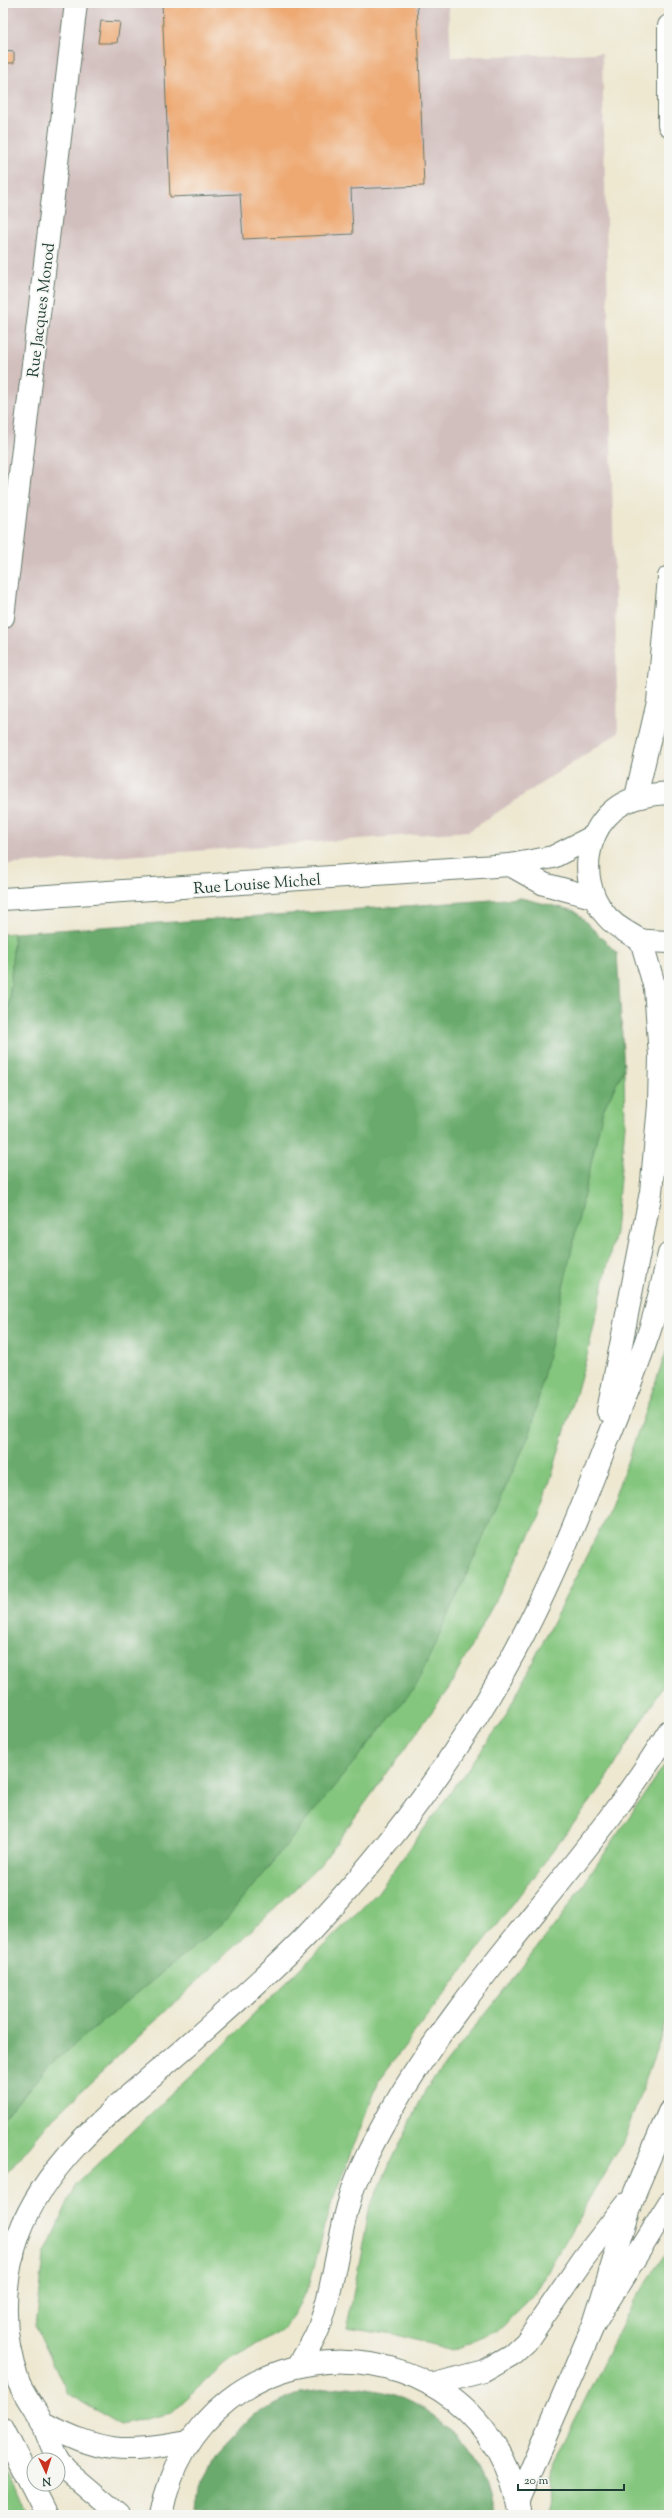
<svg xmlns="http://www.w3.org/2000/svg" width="672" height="2518" font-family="'Sorts Mill Goudy',serif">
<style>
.industrial{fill:#d1bfbe}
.green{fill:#84c67e;stroke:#528259}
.forest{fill:#6bab6d;stroke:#457450}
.building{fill:#eea871}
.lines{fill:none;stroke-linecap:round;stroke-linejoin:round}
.minor-casing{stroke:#67796b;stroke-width:24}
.major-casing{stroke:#67796b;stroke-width:24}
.highway-casing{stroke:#67796b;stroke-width:24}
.minor{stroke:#fff;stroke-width:22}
.major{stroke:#fff;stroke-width:22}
.highway{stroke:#fff;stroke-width:22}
.labels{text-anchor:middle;stroke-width:3.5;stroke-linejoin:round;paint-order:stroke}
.street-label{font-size:16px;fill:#1f3d34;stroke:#f6f6f2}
</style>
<rect width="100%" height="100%" fill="#f6f6f2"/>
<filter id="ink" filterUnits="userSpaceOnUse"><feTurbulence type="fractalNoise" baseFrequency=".025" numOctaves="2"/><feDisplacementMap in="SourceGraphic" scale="8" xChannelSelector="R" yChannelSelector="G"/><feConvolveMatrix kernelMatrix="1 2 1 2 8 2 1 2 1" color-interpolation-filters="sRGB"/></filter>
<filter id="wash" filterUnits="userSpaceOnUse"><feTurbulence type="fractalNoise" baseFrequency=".012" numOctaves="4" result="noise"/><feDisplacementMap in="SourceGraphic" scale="16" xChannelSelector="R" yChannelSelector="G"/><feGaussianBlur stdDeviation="0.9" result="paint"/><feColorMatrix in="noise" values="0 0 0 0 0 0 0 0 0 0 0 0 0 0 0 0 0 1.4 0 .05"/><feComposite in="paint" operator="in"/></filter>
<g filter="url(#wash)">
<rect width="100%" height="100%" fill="#eee8d1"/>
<!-- industrial -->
<polygon class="industrial" points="3,3 448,3 451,57 602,53 618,733 469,831 3,865"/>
<!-- green -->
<g class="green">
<polygon points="14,933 3,1094 3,934"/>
<polygon points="624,1069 625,1125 615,1232 587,1356 539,1518 449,1688 321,1864 53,2118 3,2178 3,2119 49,2065 603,1110"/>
<polygon points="669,1344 669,1676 603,1785 379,2080 330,2207 308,2289 285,2329 226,2362 171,2413 121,2425 68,2394 36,2327 44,2255 76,2184 216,2052 378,1892 504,1719 611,1507"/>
<polygon points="669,1758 669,2014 623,2142 533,2297 498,2331 453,2350 393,2334 347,2327 370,2206 426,2089 562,1916"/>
<polygon points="669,2249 669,2515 548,2515 547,2481 555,2460 634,2301"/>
<polygon points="3,2468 29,2515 3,2515"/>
</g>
<!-- forest -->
<g class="forest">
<polygon points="521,898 575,911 617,953 624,1069 603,1110 531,1431 416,1686 222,1924 49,2065 3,2119 3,1094 14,933"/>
<path d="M349,2386C364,2389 383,2390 397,2396C447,2415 489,2461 495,2515H193L194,2504L215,2455L252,2416L301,2392Z"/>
</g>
<g id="blocks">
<!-- building -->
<g class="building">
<polygon points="162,3 417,3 424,186 351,189 353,234 243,239 240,194 170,197"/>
<polygon points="101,21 120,22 117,43 98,43"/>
<polygon points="3,51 14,52 14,63 3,63"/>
</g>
</g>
</g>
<g filter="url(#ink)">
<use href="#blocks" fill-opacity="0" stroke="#67796b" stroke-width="1"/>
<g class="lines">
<defs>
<g id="minor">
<polyline points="3,617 76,3"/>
<polyline points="510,865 544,884 592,897"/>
<polyline points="3,899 510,865 553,857 594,836"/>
</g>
<g id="major">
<polyline points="669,26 669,125"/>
<path d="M669,794C661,792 653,795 645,796C579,807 568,899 625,931C630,934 636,938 641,940C650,942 660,941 669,942"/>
<polyline points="636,797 658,702 669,577"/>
<polyline points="608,1411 651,1192 659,1105 660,1056 655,988 641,940"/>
<polyline points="431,2385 484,2371 512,2355 526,2342 584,2258 626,2204"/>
<path d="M41,2422C104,2453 120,2454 188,2442"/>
<path d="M58,2460C51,2447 47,2433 41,2420C34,2408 25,2396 19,2383C1,2336 2,2281 19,2234C47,2158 120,2104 180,2052C223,2014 267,1976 307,1935C383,1855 451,1765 505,1669C544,1600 575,1526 603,1452C618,1414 634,1376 647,1338C657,1311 662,1282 669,1254"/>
<polyline points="58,2460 66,2470 119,2515"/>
<polyline points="518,2500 594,2324 635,2192 669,2112"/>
<path d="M161,2515C200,2310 484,2311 520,2515"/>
</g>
<g id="highway">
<polyline points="3,2283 13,2255"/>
<polyline points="594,2324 669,2203"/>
<path d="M298,2366C305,2354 313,2343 318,2330C333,2291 337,2246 348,2206C356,2173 374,2141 391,2111C469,1975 587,1865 669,1731"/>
<polyline points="3,2429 47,2515"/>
</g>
</defs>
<!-- minor casing -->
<use href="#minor" class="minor-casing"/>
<!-- major casing -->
<use href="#major" class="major-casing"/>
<!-- highway casing -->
<use href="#highway" class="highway-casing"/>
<!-- minor -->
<use href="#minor" class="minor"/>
<!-- major -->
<use href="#major" class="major"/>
<!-- highway -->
<use href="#highway" class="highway"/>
</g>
</g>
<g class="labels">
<!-- street labels -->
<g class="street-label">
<text transform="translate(40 310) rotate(-83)" y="6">Rue Jacques Monod</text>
<text transform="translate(257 883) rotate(-4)" y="6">Rue Louise Michel</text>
</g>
</g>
<!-- margin -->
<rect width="672" height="2518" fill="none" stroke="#f6f6f2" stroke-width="16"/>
<!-- north arrow -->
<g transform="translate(46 2472) rotate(176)"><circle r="19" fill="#f6f6f2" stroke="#a0aca6"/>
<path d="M0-3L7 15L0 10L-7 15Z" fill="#c8321e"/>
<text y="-6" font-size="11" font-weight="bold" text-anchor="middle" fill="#1f3d34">N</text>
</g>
<!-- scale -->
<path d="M518 2484v6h106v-6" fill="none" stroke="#1f3d34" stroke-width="2"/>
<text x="524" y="2484" font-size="12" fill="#1f3d34" stroke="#f6f6f2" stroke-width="3" paint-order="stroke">20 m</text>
</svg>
